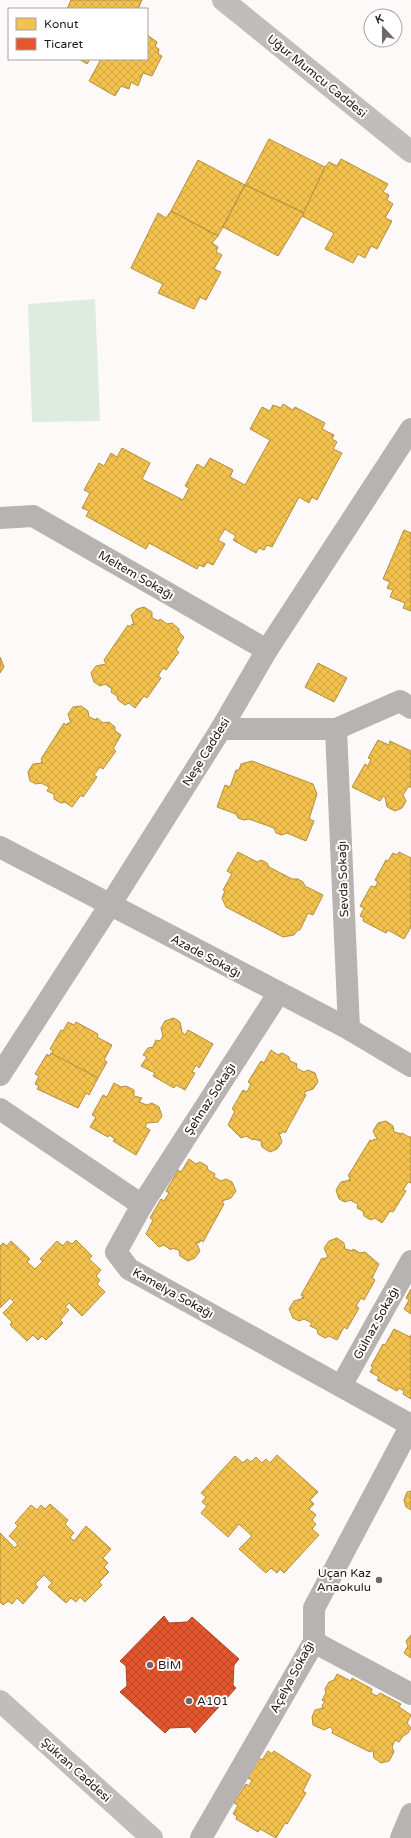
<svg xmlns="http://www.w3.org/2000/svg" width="411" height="1838" font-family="'Varela Round',sans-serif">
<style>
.green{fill:#ddebe0}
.homes{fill:url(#homes-cross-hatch);stroke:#b38e3d}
.shops{fill:url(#shops-cross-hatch);stroke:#a94427}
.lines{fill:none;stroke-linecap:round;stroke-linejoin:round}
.street{stroke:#b7b3b2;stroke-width:22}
.secondary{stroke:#c0bdbc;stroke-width:22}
.poi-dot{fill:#6d6765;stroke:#fff;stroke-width:1.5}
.labels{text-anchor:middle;stroke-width:4;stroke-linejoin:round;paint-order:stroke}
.street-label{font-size:12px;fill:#201816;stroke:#fff}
.poi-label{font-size:12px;fill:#201816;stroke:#fff;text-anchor:start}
</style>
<defs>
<pattern id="homes-cross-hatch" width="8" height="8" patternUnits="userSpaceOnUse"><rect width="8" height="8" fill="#f2c14e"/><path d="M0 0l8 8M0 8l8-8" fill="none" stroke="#cfa543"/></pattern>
<pattern id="shops-cross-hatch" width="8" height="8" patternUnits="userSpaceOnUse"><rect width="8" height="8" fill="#e4572e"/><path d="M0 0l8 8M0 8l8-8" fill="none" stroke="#b84726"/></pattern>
</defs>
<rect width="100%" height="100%" fill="#fcf9f8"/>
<!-- green -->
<polygon class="green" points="95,299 100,421 32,422 28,304"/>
<!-- homes -->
<g class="homes">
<polygon points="71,0 142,0 138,9 67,9"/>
<polygon points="147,35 157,42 155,47 159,49 158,54 162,56 152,76 143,73 138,86 131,82 129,89 121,86 115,96 89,81 100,61 98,59 147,59"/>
<polygon points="79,59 90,59 87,64"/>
<polygon points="269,139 325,167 304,213 245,185"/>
<polygon points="341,159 388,184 383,192 389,195 387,200 393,204 385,218 392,221 377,249 371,246 365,258 358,254 353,263 325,249 334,233 302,216 325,167 329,162 337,166"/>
<polygon points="198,160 245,185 218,236 171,211"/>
<polygon points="245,185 304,213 278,256 223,227"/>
<polygon points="171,211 218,236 212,243 218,247 216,252 222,255 214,269 221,272 206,300 200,297 194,309 158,293 163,284 131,268 158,213 166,218"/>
<polygon points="283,404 293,410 295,407 325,423 322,429 334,435 332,439 337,442 333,449 342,453 317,500 312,497 309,503 299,497 272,547 267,545 264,550 259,548 256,553 233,540 236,536 225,529 218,540 225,544 213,565 207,562 204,567 199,565 197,569 149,543 146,549 86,516 89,511 82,508 90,493 84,490 99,463 104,466 111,453 117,457 122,448 150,463 142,479 183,500 189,488 185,486 197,464 204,468 210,458 233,470 230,477 245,485 270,440 250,429 262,407 270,411 273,405 281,408"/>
<polygon points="404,530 411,533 411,611 403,608 405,603 390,597 393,590 387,588 390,582 383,579"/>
<polygon points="144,607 152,612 152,618 159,621 160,619 167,624 172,623 179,629 179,632 184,637 176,650 179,652 166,670 163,668 158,676 161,678 147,698 144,696 135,708 129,703 125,705 118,700 117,696 111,692 112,689 105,684 100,686 94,682 91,673 96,666 106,664 104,660 128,625 130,627 132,624 134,625 131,615 137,609"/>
<polygon points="0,657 4,667 0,673"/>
<polygon points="318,663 347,678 334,702 305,687"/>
<polygon points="81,706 88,711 89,717 96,720 97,718 103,723 109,722 115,727 115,731 121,735 113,749 116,751 103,769 100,767 94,775 97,777 83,797 81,795 72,807 65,802 61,803 54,799 54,794 47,791 49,787 41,783 36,784 30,781 28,772 33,764 43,763 41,762 42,760 41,759 64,723 66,725 68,723 71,723 68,714 73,707"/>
<polygon points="378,740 389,745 390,741 411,751 411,787 408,787 403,795 406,801 402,808 395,811 387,807 385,797 383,796 380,801 352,787 365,764 368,766 371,759 368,758"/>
<polygon points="252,761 313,784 317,794 309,819 314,821 306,841 287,833 282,835 276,833 274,828 249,819 244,820 238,818 236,814 217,807 225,785 230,787 236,770 239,770 241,764"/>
<polygon points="238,852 257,862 261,860 267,863 269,867 292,879 298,879 303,882 305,886 323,895 313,915 308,913 300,930 298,930 294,935 283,937 226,907 222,898 225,891 223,890 232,874 227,871"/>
<polygon points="399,852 411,858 411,927 404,939 388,930 386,933 363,921 364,918 360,916 364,908 360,906 371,886 375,887 378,882 375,880 386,860 388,861 393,853 397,855"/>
<polygon points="174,1018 180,1022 182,1032 185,1035 188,1030 213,1044 199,1068 196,1065 192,1072 195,1073 185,1090 176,1085 174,1088 153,1076 155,1073 141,1066 147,1057 143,1055 148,1048 153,1047 156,1040 160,1041 163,1036 161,1028 165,1021"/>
<polygon points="68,1022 74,1025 76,1022 98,1034 97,1037 112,1045 104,1060 107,1062 98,1078 51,1054 53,1051 50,1049 61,1030 63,1031"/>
<polygon points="271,1050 278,1055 282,1053 289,1057 290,1061 297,1064 296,1068 304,1072 308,1070 315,1073 318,1082 313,1089 304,1092 306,1095 285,1133 283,1131 281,1134 279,1132 279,1133 282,1142 277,1149 270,1152 262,1147 261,1141 254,1139 253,1140 246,1136 241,1138 228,1125 235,1111 232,1109 243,1090 247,1092 251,1084 248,1082 261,1061 264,1063"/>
<polygon points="51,1053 98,1078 89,1095 86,1093 78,1108 37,1089 39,1086 35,1084 39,1076 35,1074 47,1054 50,1056"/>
<polygon points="114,1083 121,1087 126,1086 134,1090 134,1096 142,1098 139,1102 147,1105 152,1103 159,1107 162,1116 158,1122 147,1123 145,1127 150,1130 136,1155 113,1141 115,1139 109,1135 108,1137 90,1127 96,1117 92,1115 103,1095 107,1097"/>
<polygon points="386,1121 393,1126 394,1132 402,1134 402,1133 409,1137 411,1137 411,1183 408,1182 403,1190 406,1191 393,1212 390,1211 382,1223 375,1218 371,1220 364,1216 363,1211 357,1208 358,1204 350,1200 345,1202 339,1199 336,1190 341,1182 351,1180 349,1180 350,1177 348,1176 370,1140 372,1141 374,1139 376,1140 377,1139 373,1131 378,1123"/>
<polygon points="189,1159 196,1164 200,1162 207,1166 208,1170 215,1174 214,1177 221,1181 226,1179 232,1182 236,1191 231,1198 222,1201 224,1204 203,1242 201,1240 199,1243 196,1242 200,1251 195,1258 188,1261 180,1256 179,1250 171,1248 171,1250 164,1245 159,1247 146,1234 153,1220 150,1218 161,1199 164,1201 169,1193 166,1191 178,1170 181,1172"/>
<polygon points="337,1238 344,1243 345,1249 353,1251 353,1249 360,1253 365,1252 379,1264 372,1278 375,1280 364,1300 361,1298 356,1306 359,1308 347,1329 344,1327 337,1340 329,1336 325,1338 318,1334 317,1329 310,1326 312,1323 304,1319 299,1321 293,1318 289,1309 294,1301 304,1298 302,1298 303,1296 301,1295 322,1258 323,1259 328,1257 324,1248 329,1241"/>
<polygon points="76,1240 92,1256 89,1259 101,1270 96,1276 100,1280 97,1284 105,1292 82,1316 69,1303 65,1307 69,1310 60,1320 63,1323 46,1340 42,1336 38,1340 33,1335 27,1341 10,1325 12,1322 3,1313 14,1302 10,1298 0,1308 0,1246 3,1243 7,1246 11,1241 30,1259 27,1262 35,1269 43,1261 40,1259 57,1241 63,1246 67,1241 72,1244"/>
<polygon points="411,1289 411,1314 404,1309 409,1300 406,1298"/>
<polygon points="394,1329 410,1337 411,1335 411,1399 403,1394 404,1391 399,1388 397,1391 377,1380 379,1377 370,1372 373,1367 371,1366 383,1344 385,1345"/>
<polygon points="277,1455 318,1492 310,1500 314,1504 309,1509 316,1515 312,1520 316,1524 312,1529 319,1535 284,1573 280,1569 277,1573 271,1568 266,1573 239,1549 252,1536 239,1524 228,1537 201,1513 207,1506 202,1502 206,1497 201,1493 235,1456 243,1463 247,1459 251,1462 256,1457 262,1463 266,1459 270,1463"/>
<polygon points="411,1491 411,1510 406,1507 404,1500 407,1492"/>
<polygon points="50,1504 68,1520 65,1524 74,1533 70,1537 74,1541 86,1526 111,1549 103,1558 108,1563 104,1567 109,1572 99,1582 102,1585 85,1602 80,1597 76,1602 71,1598 66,1603 48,1587 52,1583 44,1575 35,1584 38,1587 23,1604 17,1598 12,1604 8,1601 3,1605 0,1602 0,1533 15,1548 18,1544 9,1536 18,1526 15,1523 31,1505 37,1510 41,1505 45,1509"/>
<polygon points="411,1635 411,1658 404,1653 408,1646 406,1641"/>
<polygon points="337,1674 351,1681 352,1678 372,1689 371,1693 377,1696 380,1693 401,1704 399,1707 411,1715 407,1723 411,1728 408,1733 403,1736 399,1742 395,1740 392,1747 394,1752 389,1761 381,1763 374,1758 373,1750 370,1752 332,1733 333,1730 330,1727 324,1730 313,1725 312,1717 315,1710 323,1708 322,1705 325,1702 322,1700 326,1693 325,1689 329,1682 334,1680"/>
<polygon points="268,1751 272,1754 274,1751 311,1775 303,1791 306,1793 287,1824 285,1823 276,1838 260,1829 258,1832 236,1819 237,1816 233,1814 238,1805 234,1803 246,1784 249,1786 252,1780 248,1778 259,1758 262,1760"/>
</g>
<!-- shops -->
<polygon class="shops" points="164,1616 169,1623 187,1622 192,1617 239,1659 234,1665 233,1685 236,1688 195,1733 190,1727 170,1728 165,1733 120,1692 127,1686 126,1666 120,1661"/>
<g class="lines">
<!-- street -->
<g class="street">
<polyline points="0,518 33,516 267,650"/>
<polyline points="221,729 336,729 400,701 411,708"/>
<polyline points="336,729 349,1029"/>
<polyline points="0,847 349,1029 411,1066"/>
<polyline points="0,1075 110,905 221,729 267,650 411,429"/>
<polyline points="0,1109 142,1205"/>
<polyline points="341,1386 411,1261"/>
<polyline points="314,1642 411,1694"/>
<polyline points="201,1838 314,1642 314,1608 411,1425 129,1269 116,1252 142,1205 278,994"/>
<polyline points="401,1838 411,1814"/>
</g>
<!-- secondary -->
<g class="secondary">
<polyline points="223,0 411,152"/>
<polyline points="0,1701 152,1838"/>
</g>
</g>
<!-- markers -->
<g class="poi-dot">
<circle cx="379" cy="1580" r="4"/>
<circle cx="150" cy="1665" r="4"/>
<circle cx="189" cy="1701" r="4"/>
</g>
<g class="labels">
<!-- street labels -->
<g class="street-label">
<text transform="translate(317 76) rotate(39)" y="4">Uğur Mumcu Caddesi</text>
<text transform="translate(136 575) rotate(30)" y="4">Meltem Sokağı</text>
<text transform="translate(206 752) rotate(-58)" y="4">Neşe Caddesi</text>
<text transform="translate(343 879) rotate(-92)" y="4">Sevda Sokağı</text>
<text transform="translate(206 956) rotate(28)" y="4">Azade Sokağı</text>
<text transform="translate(210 1099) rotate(-57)" y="4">Şehnaz Sokağı</text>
<text transform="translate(173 1293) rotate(29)" y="4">Kamelya Sokağı</text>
<text transform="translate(376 1323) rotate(-61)" y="4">Gülnaz Sokağı</text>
<text transform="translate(292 1677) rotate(-62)" y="4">Açelya Sokağı</text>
<text transform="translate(76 1770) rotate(42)" y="4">Şükran Caddesi</text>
</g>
<!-- poi labels -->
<g class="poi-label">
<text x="371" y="1577" text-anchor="end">Uçan Kaz<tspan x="371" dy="14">Anaokulu</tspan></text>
<text x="158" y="1669">BİM</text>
<text x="197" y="1705">A101</text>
</g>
</g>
<!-- legend -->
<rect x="8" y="8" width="140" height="52" fill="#ffffff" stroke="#a6a3a2"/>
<rect x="16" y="18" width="20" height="12" fill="#f2c14e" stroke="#a6a3a2"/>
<text x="44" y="28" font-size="12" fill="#201816">Konut</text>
<rect x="16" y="38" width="20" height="12" fill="#e4572e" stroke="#a6a3a2"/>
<text x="44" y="48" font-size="12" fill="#201816">Ticaret</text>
<!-- north arrow -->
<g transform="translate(383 28) rotate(338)"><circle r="19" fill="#ffffff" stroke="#a6a3a2"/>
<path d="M0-3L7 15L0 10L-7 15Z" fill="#6d6765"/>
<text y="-6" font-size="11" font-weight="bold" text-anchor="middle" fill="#201816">K</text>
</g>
</svg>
